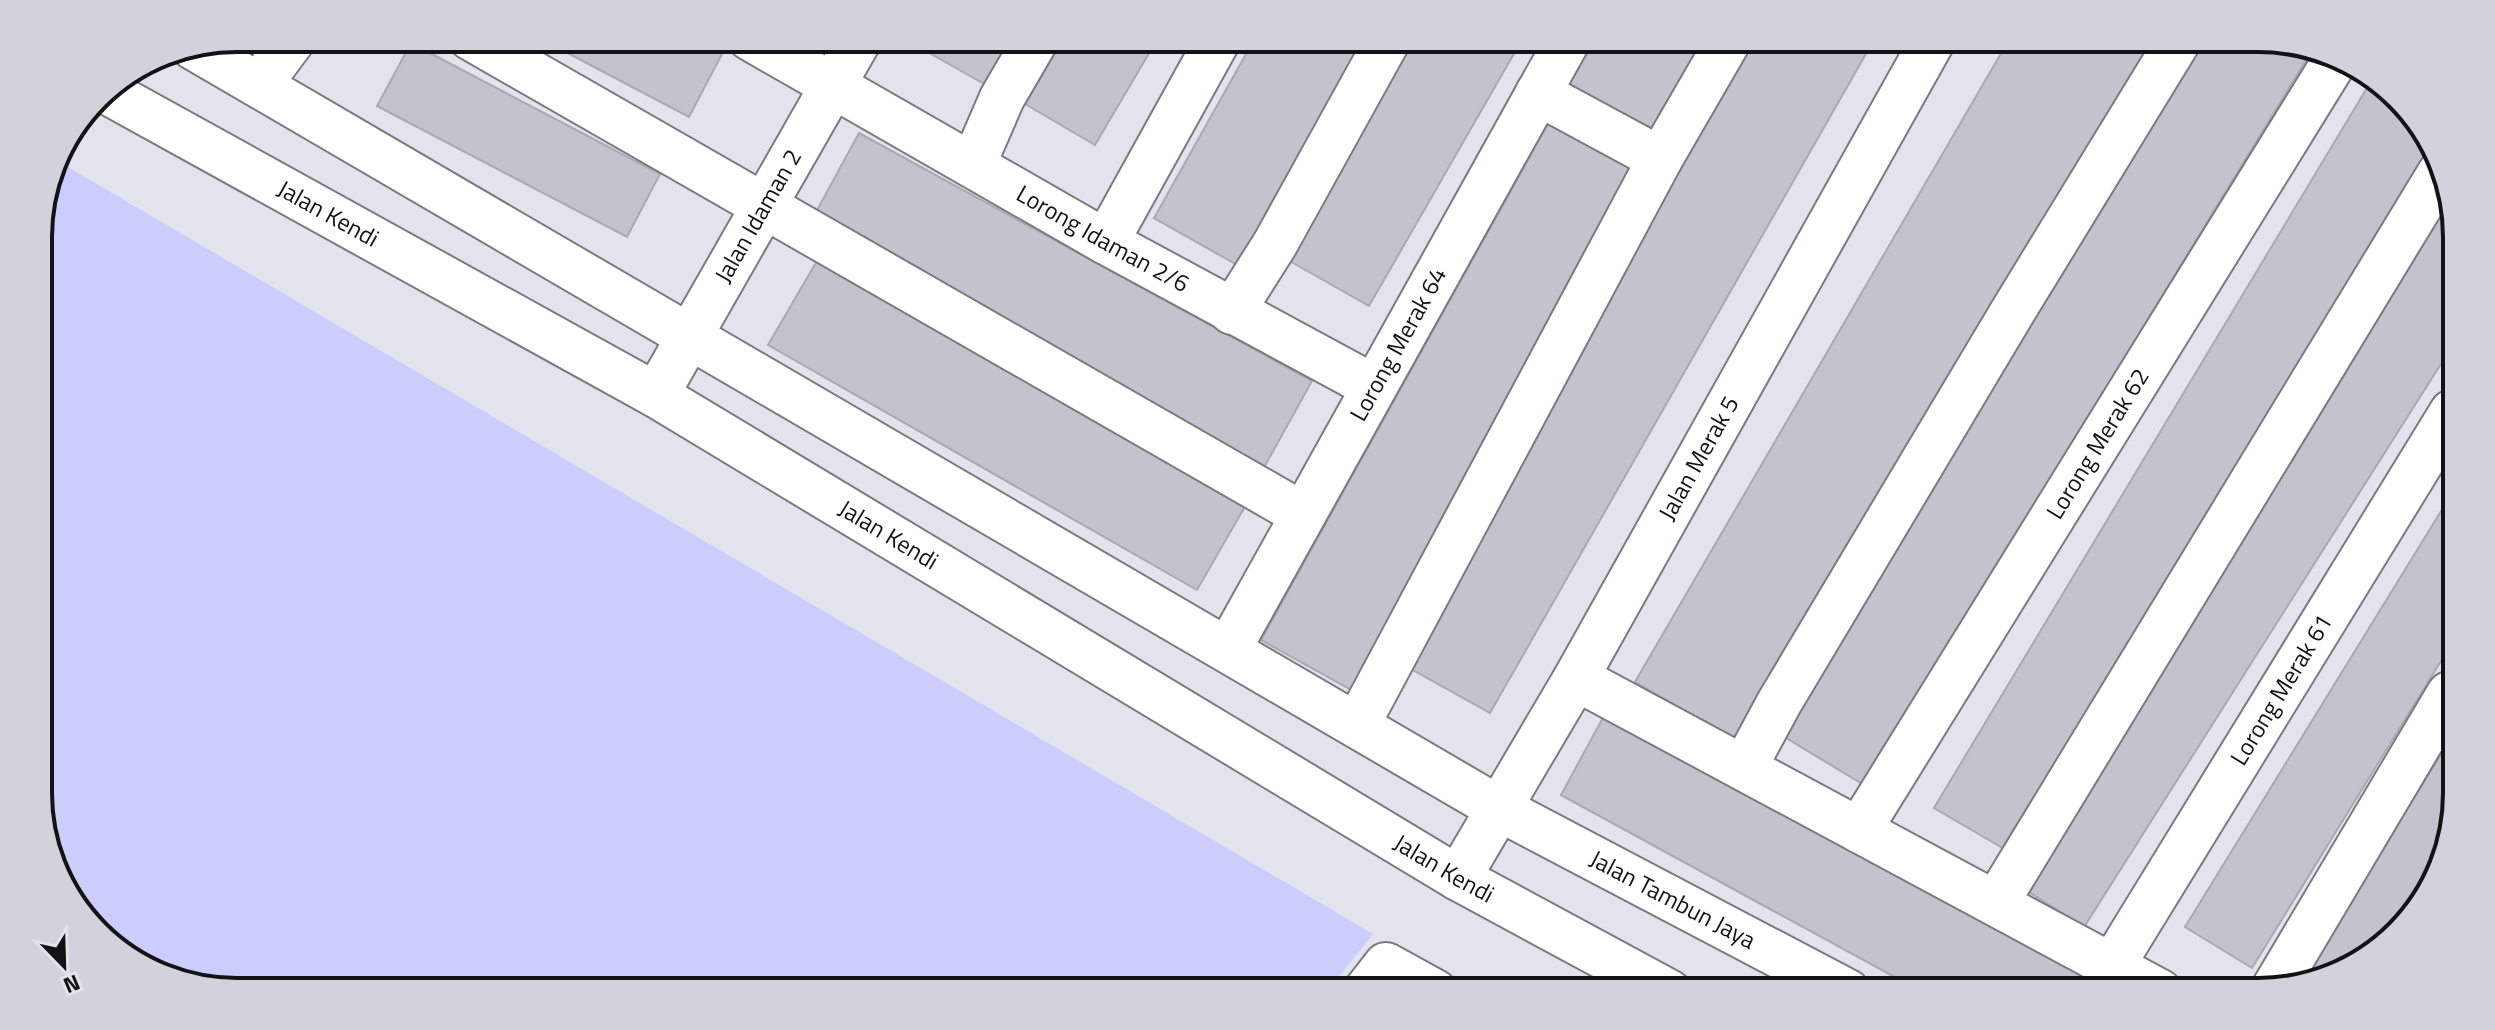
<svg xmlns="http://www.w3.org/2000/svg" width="2495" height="1030" font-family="'Titillium Web',sans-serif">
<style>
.green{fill:#cbcdfc}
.building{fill:#c2c3cd;stroke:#a9a9b3;stroke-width:2}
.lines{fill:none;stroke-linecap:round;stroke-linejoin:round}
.minor-casing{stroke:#797a83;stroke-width:48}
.minor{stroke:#fff;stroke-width:44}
.labels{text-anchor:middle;stroke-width:6;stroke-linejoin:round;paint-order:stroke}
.street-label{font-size:24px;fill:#131316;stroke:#e2e3ed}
.rim{fill:none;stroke:#131316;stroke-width:4}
</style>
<rect width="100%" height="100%" fill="#e2e3ed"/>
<!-- green -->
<polygon class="green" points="56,160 1373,934 1326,992 237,992 173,981 87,924 42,831 38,224"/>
<!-- building -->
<g class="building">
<polygon points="539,38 691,38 722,54 689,117"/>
<polygon points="910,38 1012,38 986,85 908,41"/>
<polygon points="1064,38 1158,38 1095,145 1025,104"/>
<polygon points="1255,38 1376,38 1246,270 1154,218"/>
<polygon points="1404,38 1523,38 1369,306 1279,255"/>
<polygon points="1592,38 1711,38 1652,144 1561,94"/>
<polygon points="1749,38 1875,38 1490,713 1395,660"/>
<polygon points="2010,38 2161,38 1748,747 1635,682"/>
<polygon points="2199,38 2258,38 2314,47 1864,785 1776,732"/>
<polygon points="411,43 660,174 627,237 377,106"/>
<polygon points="2370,83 2416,116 2431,154 2011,853 1934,808"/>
<polygon points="1549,122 1640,173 1353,691 1261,640"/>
<polygon points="859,133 1312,381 1262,471 810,223"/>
<polygon points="2449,195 2455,211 2453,345 2084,927 2013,882"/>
<polygon points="818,259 1247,503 1197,590 768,345"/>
<polygon points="2451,495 2449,648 2252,968 2185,927"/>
<polygon points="1612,701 2111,973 2100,992 1922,992 1561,795"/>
<polygon points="2448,743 2446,857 2379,951 2301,980"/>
</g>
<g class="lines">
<defs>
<g id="minor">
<polyline points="471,38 1302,514"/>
<path id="s1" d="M750,38L1106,242L1374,387"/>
<path id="s2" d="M193,47L1498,808L1848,992"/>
<polyline points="259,85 294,38"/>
<path id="s3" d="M104,90L656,395L1458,878L1669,992"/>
<polyline points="1538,93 1660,159"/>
<polyline points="973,165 1002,98 1037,38"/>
<polyline points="1106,242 1219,38"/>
<polyline points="1232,312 1275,244 1389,38"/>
<path id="s4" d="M656,395L860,38"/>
<path id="s5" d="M1228,650L1569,38"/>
<polyline points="1576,678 2160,992"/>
<polyline points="1357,725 1660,159 1730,38"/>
<polyline points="1744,768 1779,703 2013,311 2180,38"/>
<path id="s6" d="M1859,830L2336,59"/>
<path id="s7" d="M1458,878L1576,678L1934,38"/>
<polyline points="1996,903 2440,173"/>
<path id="s8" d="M2112,966L2452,412"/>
<polyline points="2273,990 2449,694"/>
<polyline points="1365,992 1386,965 1435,992"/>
</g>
</defs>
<!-- minor casing -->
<use href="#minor" class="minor-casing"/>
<!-- minor -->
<use href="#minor" class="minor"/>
</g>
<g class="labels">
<!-- street labels -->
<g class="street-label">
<text dy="8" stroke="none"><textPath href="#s3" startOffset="256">Jalan Kendi</textPath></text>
<text dy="8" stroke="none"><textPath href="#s4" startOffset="206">Jalan Idaman 2</textPath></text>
<text dy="8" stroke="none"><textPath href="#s1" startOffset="406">Lorong Idaman 2/6</textPath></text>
<text dy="8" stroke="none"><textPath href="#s5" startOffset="350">Lorong Merak 64</textPath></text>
<text dy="8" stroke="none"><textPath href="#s6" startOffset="454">Lorong Merak 62</textPath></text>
<text dy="8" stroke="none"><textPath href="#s7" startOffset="484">Jalan Merak 5</textPath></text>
<text dy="8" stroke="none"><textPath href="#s3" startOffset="902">Jalan Kendi</textPath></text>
<text dy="8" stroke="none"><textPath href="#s8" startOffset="324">Lorong Merak 61</textPath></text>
<text dy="8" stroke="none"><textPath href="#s3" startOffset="1550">Jalan Kendi</textPath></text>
<text dy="8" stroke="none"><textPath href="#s2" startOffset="1708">Jalan Tambun Jaya</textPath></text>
</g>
</g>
<!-- crop -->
<path d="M0 0H2495V1030H0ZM237 52H2258A185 185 0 0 1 2443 237V793A185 185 0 0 1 2258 978H237A185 185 0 0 1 52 793V237A185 185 0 0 1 237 52Z" fill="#d1d2dc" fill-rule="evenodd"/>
<path class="rim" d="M237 52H2258A185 185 0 0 1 2443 237V793A185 185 0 0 1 2258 978H237A185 185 0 0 1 52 793V237A185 185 0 0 1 237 52Z"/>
<!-- north arrow -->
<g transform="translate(64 966) rotate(157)" stroke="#e2e3ed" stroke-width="6" paint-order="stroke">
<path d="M0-6L14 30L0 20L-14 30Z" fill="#131316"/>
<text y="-12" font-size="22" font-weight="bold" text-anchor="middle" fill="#131316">N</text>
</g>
</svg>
